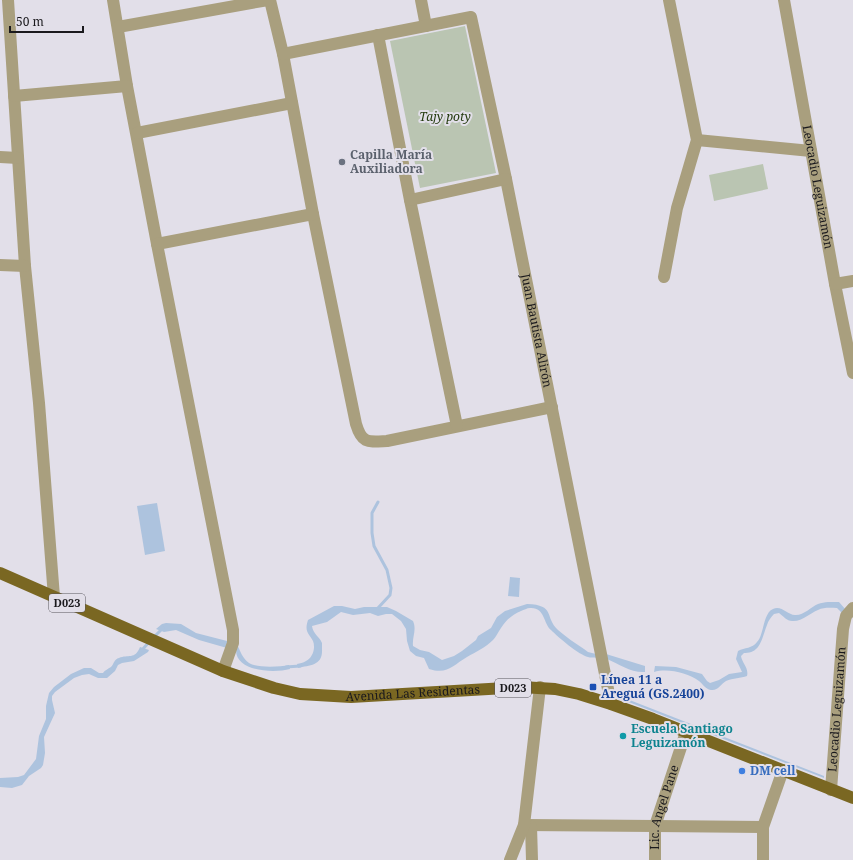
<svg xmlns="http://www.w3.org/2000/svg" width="853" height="860" font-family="'Noto Serif',serif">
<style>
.green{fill:#bac5b2}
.water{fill:#adc3de}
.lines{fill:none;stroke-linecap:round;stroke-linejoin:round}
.stream{stroke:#adc3de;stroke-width:3}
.minor{stroke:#a99f7e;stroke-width:12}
.major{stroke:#7a6722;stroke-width:12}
.worship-dot{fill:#6b7280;stroke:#e2dfe9;stroke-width:1.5}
.transit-dot{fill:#1a4fb4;stroke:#e2dfe9;stroke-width:1.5}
.culture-dot{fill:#0f9aa8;stroke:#e2dfe9;stroke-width:1.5}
.shop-dot{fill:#3f7fe0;stroke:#e2dfe9;stroke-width:1.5}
.labels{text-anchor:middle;stroke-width:4;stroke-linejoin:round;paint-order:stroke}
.shield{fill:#e2dfe9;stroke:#56545a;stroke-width:1}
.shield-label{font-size:11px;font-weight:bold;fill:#1a191d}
.park-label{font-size:12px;font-style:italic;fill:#253c0f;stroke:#e2dfe9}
.worship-label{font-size:12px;font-weight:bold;fill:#5b616d;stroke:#e2dfe9;text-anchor:start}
.street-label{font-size:12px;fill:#1a191d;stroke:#e2dfe9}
.transit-label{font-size:12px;font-weight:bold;fill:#164399;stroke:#e2dfe9;text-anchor:start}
.culture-label{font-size:12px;font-weight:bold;fill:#0d838f;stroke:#e2dfe9;text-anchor:start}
.shop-label{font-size:12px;font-weight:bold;fill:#366cbe;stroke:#e2dfe9;text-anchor:start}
</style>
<rect width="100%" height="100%" fill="#e2dfe9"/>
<!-- green -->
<g class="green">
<polygon points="465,26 496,173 420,188 390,41"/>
<polygon points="763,164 768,189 714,201 709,175"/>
</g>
<!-- water -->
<g class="water">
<polygon points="157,503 165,551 145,555 137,506"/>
<polygon points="510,577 520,578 519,597 508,596"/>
<path d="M828,602H839L846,610L843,614L837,608C831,608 824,607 818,610C810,613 802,622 792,621C787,621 783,616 779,613L774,614C771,617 768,621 767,625C762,637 761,654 744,653L741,656C742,663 749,668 747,676C741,678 733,678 726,681C721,684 718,691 711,690C705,689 703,684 699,681C688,673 668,668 654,672L655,666L676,667L702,674L707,681L710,683L719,680L729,674L742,672L736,659L738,651C745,647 752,649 757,642C764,635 763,613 773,609C782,605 788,616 796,615C804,615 811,607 818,604C821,603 825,602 828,602Z"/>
<path d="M527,604C556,605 544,617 558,630C566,637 575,643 584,649L588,652L596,654L597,658C594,657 590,658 588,657C579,655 558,637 551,630C543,623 545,607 530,608C527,608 524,610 521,611C512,615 507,619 501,628C498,632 496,637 493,640C486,647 476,652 467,657C453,665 448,675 429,669L424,658L416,656L410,651L407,641L406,629L401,621L392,614H386L378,616L370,613L353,615L341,612L327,622L312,626C313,634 319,636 322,643C322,644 322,648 322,649C323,666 310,665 298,668L297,664C300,663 303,663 306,661C312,658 316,649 313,641C309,633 304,632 308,620L334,606H342L355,609L364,607H387L396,611L413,621C417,630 412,637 413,646L420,650L429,652L442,660L454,656L462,651L476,640L478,636L491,628L497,617L505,611Z"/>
<polygon points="166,623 181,624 196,633 227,641 227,648 199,640 176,630 164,632 156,629 162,624"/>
<path d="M237,644C240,651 243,659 249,663C257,668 279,667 289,665L290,669C272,674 229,671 237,644Z"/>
<path d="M140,647L149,650L148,652L134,661L122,663L118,665L115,671L107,678H98L89,674L82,675L74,678L55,692L52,696V700L55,713L44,737L45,753L43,765L41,768L29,776L22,785L12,788L0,787V778L18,777L24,775L36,759L39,736L46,719V706L49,693L54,687L71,674L84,668H91L99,673H103C105,670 108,669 111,667C114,664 114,659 119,658C128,654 135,660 140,647Z"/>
<path d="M606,654L645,666V672C631,673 619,664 607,659Z"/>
<polygon points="627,699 824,776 824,778 626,701"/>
</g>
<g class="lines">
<!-- stream -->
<g class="stream">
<polyline points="378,502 372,513 372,533 374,546 387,570 391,588 390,595 378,608"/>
<polyline points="154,637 163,628"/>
<polyline points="142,650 150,641"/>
<polyline points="286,667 300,666"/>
</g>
<!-- minor -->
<g class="minor">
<polyline points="8,0 25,266 39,403 54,597"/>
<polyline points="113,0 127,86 157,244 233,630 233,643 223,671"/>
<path d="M270,0L283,54L313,214L356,424C362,444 368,442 387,441L552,407"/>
<polyline points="421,0 426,26"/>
<path id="s1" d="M784,0L835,284L853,373"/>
<polyline points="118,27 268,0"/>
<polyline points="378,35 410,200 457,426"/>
<path id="s2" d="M283,54L471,17L506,179L611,704"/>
<polyline points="14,96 127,86"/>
<polyline points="137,133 292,103"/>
<polyline points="697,140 811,151"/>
<polyline points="0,157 18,158"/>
<polyline points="410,200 506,179"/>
<polyline points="157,244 313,214"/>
<polyline points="0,265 25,266"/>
<polyline points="664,277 677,208 697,140 669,0"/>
<polyline points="835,284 853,281"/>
<path id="s3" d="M831,790L843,629L846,616L853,608"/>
<polyline points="524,825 655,826 763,827"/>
<polyline points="531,826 532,860"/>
<polyline points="510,860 524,825 540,687"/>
<path id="s4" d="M655,860V826L686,732"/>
<polyline points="763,860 763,827 783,770"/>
</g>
<!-- major -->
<path class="major" id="s5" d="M0,573L223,671L274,688L300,694L351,697L521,687L555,689L579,694L611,704L653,719L853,798"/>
</g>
<!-- markers -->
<circle class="worship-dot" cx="342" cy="162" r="4"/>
<rect class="transit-dot" x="589" y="683" width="8" height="8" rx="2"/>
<circle class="culture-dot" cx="623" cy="736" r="4"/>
<circle class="shop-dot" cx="742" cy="771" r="4"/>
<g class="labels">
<!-- shield labels -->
<g class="shield">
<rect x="49" y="594" width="36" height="18" rx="3"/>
<rect x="495" y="679" width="36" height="18" rx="3"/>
</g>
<g class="shield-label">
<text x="67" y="607">D023</text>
<text x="513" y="692">D023</text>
</g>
<!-- park labels -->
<g class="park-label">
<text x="445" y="121">Tajy poty</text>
</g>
<!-- worship labels -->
<g class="worship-label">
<text x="350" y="159">Capilla María<tspan x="350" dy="14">Auxiliadora</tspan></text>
</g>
<!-- street labels -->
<g class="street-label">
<text dy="4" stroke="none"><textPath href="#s1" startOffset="190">Leocadio Leguizamón</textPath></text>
<text dy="4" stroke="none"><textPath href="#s2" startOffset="512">Juan Bautista Alirón</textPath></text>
<text dy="4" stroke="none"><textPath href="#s5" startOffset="437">Avenida Las Residentas</textPath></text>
<text dy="4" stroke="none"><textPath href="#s3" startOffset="81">Leocadio Leguizamón</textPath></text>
<text dy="4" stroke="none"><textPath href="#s4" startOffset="54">Lic. Angel Pane</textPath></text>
</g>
<!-- transit labels -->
<g class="transit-label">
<text x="601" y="684">Línea 11 a<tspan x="601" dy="14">Areguá (GS.2400)</tspan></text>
</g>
<!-- culture labels -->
<g class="culture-label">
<text x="631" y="733">Escuela Santiago<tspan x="631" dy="14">Leguizamón</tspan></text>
</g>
<!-- shop labels -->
<g class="shop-label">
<text x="750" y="775">DM cell</text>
</g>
</g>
<!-- scale -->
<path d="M10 26v6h73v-6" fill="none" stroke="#1a191d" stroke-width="2"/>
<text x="16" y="26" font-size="12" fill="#1a191d" stroke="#e2dfe9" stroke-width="3" paint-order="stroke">50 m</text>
</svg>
